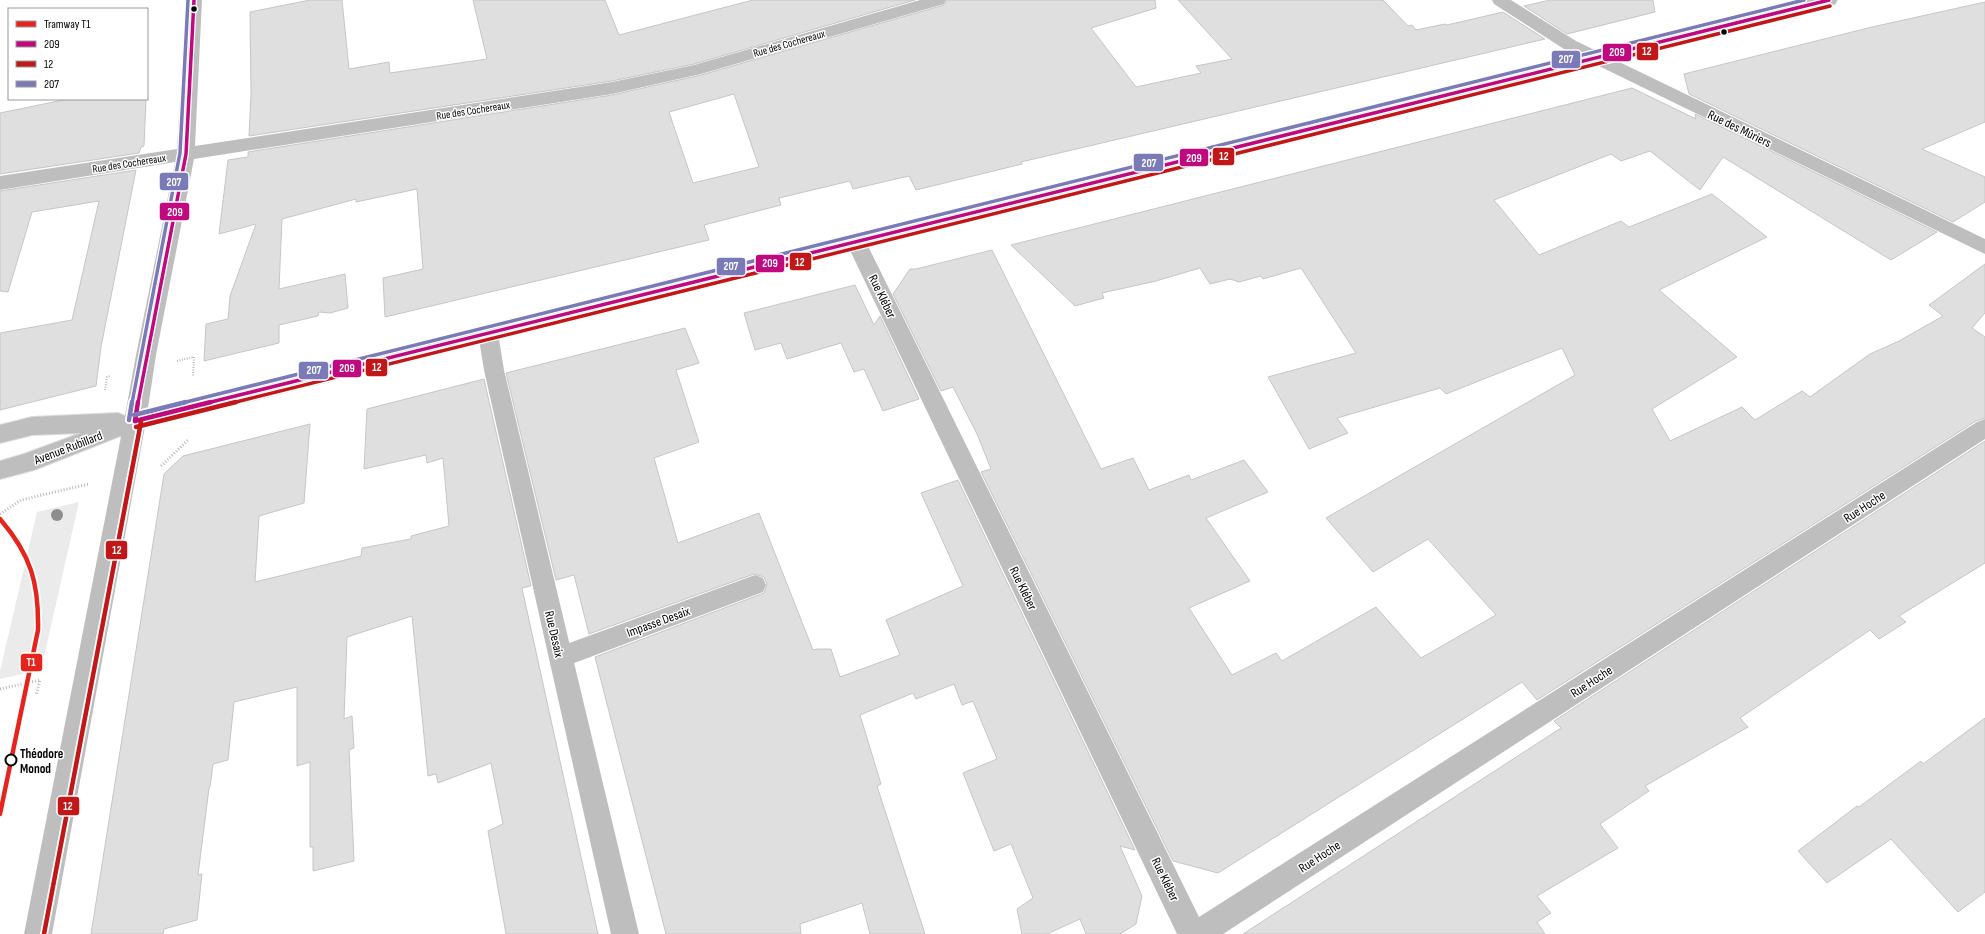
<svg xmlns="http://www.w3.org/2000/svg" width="1985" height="934" font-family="'Sofia Sans Condensed',sans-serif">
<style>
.green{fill:#ebebeb}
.building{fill:#dfdfdf;stroke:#c6c6c6;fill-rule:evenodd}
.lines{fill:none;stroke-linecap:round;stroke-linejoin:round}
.primary-casing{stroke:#dbdbdb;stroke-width:2}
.path-far1{stroke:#b9b9b9;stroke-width:2;stroke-dasharray:1 1.5;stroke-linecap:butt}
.path{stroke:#b9b9b9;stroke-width:3;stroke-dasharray:1 2;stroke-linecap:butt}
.service{fill:#bebebe;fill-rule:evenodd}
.minor{fill:#bebebe;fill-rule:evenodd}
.tertiary{fill:#bebebe;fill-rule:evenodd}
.primary{fill:#bebebe;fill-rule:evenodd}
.bus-1-far1-casing{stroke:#fff;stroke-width:6}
.bus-1-casing{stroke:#fff;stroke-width:8}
.bus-2-far1-casing{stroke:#fff;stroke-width:6}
.bus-2-casing{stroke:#fff;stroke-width:8}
.bus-3-far1-casing{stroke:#fff;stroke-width:6}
.bus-3-casing{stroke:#fff;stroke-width:8}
.bus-1-far1{stroke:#c0087f;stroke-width:3.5}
.bus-1{stroke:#c0087f;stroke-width:4.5}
.bus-2-far1{stroke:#c11718;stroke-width:3.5}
.bus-2{stroke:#c11718;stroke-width:4.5}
.bus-3-far1{stroke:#7a7ab9;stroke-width:3.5}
.bus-3{stroke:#7a7ab9;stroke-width:4.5}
.tram-1-casing{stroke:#fff;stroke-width:8}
.tram-1{stroke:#e5251d;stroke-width:4.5}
.tree{fill:#8e8e8e}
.bus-dot{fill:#000;stroke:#fff;stroke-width:1.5}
.stop-dot{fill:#fff;stroke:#000;stroke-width:2}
.labels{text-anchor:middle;stroke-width:3;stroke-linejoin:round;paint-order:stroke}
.far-street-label{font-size:11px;fill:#000;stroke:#fff}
.street-label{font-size:13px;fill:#000;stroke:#fff}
.stop-label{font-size:13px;font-weight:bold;fill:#000;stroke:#fff;text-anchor:start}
.line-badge{stroke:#fff;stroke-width:1.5}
.badge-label{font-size:11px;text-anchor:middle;font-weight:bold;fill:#fff}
</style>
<rect width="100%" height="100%" fill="#fff"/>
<!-- green -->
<polygon class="green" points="79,502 41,670 0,679 0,671 37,512"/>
<!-- building -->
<g class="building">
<polygon points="310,0 342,0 349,69 389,62 390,73 487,59 473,0 605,0 619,35 753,0 915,0 694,64 612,81 249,136 251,95 250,12"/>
<path d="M947,0H1155L1156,8L1091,28L1136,87L1201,73L1196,66L1232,59L1178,0H1383L1408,26L1412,25L1416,30L1445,24L1447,25L1503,12L1545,39L1021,162L1022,164L916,190L909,176L853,189L850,181L779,198L781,205L704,225L709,240L385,317L383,278L423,269L417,189L356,202V199L282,219L279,289L345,274L348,308L330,313L319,312L318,316L279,325V343L204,361L206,324L228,319L230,296L256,224L219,234L228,160L248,157V152L612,95L701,75L944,5ZM734,94L759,167L693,183L669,112Z"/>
<polygon points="1550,0 1653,0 1655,12 1567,34 1524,6"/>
<polygon points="1985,2 1985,122 1922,149 1985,177 1985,202 1953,222 1689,94 1684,74 1872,27"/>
<polygon points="1632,88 1696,119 1695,114 1937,232 1891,260 1723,157 1700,190 1650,151 1621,161 1611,154 1494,200 1539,255 1621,221 1629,227 1712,194 1767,237 1659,290 1737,357 1652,409 1670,441 1742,407 1755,420 1802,391 1810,397 1870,354 1899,341 1943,316 1929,305 1985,264 1985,313 1972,328 1985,337 1985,418 1976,421 1537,700 1522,682 1218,873 1173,861 981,472 991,469 977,434 953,387 941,391 893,294 910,269 916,269 992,250 1101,469 1133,458 1149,490 1189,475 1191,480 1244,460 1268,492 1206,518 1250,581 1189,608 1232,675 1276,653 1282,661 1376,607 1421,658 1496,615 1428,539 1373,572 1326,518 1575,375 1562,348 1446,394 1440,388 1337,418 1348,433 1309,449 1268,377 1356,353 1301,268 1263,279 1261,276 1239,282 1230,279 1210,284 1200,268 1156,281 1102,293 1104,298 1075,306 1011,245"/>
<polygon points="68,99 146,99 144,146 141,147 139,153 0,174 0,113"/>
<polygon points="136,170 101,347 96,386 0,410 0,333 72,320 99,201 32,212 8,292 0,291 0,191"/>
<polygon points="855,285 874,325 880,316 919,399 883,411 864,369 854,372 841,343 787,359 781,343 755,350 744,313"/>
<polygon points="685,328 699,363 676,370 699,442 654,458 678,543 759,513 813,650 817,649 831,649 840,677 900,655 886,620 963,586 921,493 958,480 1135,850 1120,846 1142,896 1136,924 1120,934 1086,934 1080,919 1047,934 1022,934 1017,909 1033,898 1011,844 994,851 963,773 997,759 973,701 962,705 954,684 916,699 913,693 860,715 881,784 877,786 925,934 870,934 862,903 800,924 801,934 666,934 595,657 764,593 767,584 764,577 754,574 589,634 574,575 556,580 506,373"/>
<polygon points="484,379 531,586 522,588 598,934 506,934 488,831 503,824 491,763 438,783 436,774 428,776 412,616 347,637 344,719 352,716 354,748 349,750 354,861 313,871 313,847 310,847 310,762 297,766 297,687 234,702 228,760 213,764 210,787 209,788 198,875 202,874 197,920 164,929 163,934 91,934 164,474 183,456 310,424 304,503 259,516 255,582 361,556 362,548 411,539 411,536 449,526 443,458 427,463 426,455 364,469 367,409"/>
<polygon points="1985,441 1985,563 1899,616 1906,622 1879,639 1870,630 1740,718 1748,727 1645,786 1649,791 1600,824 1618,848 1537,896 1551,913 1537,922 1545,934 1243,934 1561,728 1554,721"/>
<polygon points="1985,718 1985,892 1958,912 1891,839 1827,883 1798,851 1857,806 1859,807 1921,761 1923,764"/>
</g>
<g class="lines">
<defs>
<polygon id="primary" points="1809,0 1837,0 1835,4 1829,5 138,429 34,470 0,479 0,461 24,454 81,433 32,435 0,443 0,425 32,417 118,413 125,416"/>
</defs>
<!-- primary casing -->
<use href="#primary" class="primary-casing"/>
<!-- path-far1 -->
<g class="path-far1">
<polyline points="177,361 194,357 193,377"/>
<polyline points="105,390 107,377 110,376"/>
</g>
<!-- path -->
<g class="path">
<polyline points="161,466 188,440"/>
<polyline points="0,514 21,500 89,484"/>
<polyline points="0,689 40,680 36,695"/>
</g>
<!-- service -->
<polygon class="service" points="755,575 763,578 766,585 763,592 561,668 553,665 549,657 553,649"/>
<!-- minor -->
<g class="minor">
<polygon points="186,0 202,0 195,146 612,82 694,65 920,0 946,0 944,4 701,74 612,94 194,159 156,355 146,421 143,427 135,430 127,427 124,421 136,355 175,162 0,190 0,176 177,149"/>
<polygon points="1492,0 1511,0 1576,41 1985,239 1985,254 1564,49 1494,4"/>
<polygon points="856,235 863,237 866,242 1199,917 1977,422 1985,419 1985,439 1223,934 1177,934 846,242 849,237"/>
<polygon points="488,325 495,327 498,333 504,370 639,934 611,934 484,370 478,333 481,327"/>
</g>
<!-- tertiary -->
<polygon class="tertiary" points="135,412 143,415 146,421 52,934 24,934 124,421 127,415"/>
<!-- primary -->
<use href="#primary" class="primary"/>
<defs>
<g id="bus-1-far1">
<polyline points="138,403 186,154 194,0"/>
<polyline points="207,403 1829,0"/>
</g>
<g id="bus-1">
<polyline points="135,421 211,402"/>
<polyline points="135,421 138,402"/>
</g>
<polyline id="bus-2-far1" points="232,403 1830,6"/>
<g id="bus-2">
<polyline points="136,427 236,402"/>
<polyline points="44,934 141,422"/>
</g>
<g id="bus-3-far1">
<polyline points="132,403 180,153 188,0"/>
<polyline points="182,403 1804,0"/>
</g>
<g id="bus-3">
<polyline points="134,415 186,402"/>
<polyline points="129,420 132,402"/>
</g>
</defs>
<!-- bus-1-far1 casing -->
<use href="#bus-1-far1" class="bus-1-far1-casing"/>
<!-- bus-1 casing -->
<use href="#bus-1" class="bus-1-casing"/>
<!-- bus-2-far1 casing -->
<use href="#bus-2-far1" class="bus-2-far1-casing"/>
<!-- bus-2 casing -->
<use href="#bus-2" class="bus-2-casing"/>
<!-- bus-3-far1 casing -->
<use href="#bus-3-far1" class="bus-3-far1-casing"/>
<!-- bus-3 casing -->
<use href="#bus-3" class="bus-3-casing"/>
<!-- bus-1-far1 -->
<use href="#bus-1-far1" class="bus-1-far1"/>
<!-- bus-1 -->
<use href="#bus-1" class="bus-1"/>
<!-- bus-2-far1 -->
<use href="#bus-2-far1" class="bus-2-far1"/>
<!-- bus-2 -->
<use href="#bus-2" class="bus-2"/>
<!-- bus-3-far1 -->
<use href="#bus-3-far1" class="bus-3-far1"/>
<!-- bus-3 -->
<use href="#bus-3" class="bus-3"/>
<defs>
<path id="tram-1" d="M0,519C31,555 39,583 38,630L0,814"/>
</defs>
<!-- tram-1 casing -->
<use href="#tram-1" class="tram-1-casing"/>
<!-- tram-1 -->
<use href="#tram-1" class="tram-1"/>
</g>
<!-- trees -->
<circle class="tree" cx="57" cy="515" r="6"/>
<!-- markers -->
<g class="bus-dot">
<circle cx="194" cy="9" r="3.5"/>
<circle cx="1724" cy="32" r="3.5"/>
</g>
<circle class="stop-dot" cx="11" cy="760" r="5.5"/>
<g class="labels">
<!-- far-street labels -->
<g class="far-street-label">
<text transform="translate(789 43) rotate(-16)" y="4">Rue des Cochereaux</text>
<text transform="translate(473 110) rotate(-9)" y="4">Rue des Cochereaux</text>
<text transform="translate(129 163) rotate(-9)" y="4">Rue des Cochereaux</text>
</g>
<!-- street labels -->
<g class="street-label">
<text transform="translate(1740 128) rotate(26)" y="5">Rue des Mûriers</text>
<text transform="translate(883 296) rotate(64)" y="5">Rue Kléber</text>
<text transform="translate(68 447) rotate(-21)" y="5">Avenue Rubillard</text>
<text transform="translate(1864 506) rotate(-33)" y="5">Rue Hoche</text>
<text transform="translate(1024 588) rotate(64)" y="5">Rue Kléber</text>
<text transform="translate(658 621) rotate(-20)" y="5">Impasse Desaix</text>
<text transform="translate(555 634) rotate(77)" y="5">Rue Desaix</text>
<text transform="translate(1591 681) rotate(-33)" y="5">Rue Hoche</text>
<text transform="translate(1319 856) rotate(-33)" y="5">Rue Hoche</text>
<text transform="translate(1166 879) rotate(64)" y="5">Rue Kléber</text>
</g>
<!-- stop labels -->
<g class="stop-label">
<text x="20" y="758">Théodore<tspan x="20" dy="15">Monod</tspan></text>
</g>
</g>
<g class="line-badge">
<rect x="1636" y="42" width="23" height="19" rx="4" fill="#c11718"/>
<rect x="1602" y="43" width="30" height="19" rx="4" fill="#c0087f"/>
<rect x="1551" y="50" width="30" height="19" rx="4" fill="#7a7ab9"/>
<rect x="1212" y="147" width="23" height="19" rx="4" fill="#c11718"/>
<rect x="1179" y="148" width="30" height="19" rx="4" fill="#c0087f"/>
<rect x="1133" y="153" width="31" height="19" rx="4" fill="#7a7ab9"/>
<rect x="159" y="172" width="30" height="19" rx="4" fill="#7a7ab9"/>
<rect x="159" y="202" width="31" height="19" rx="4" fill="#c0087f"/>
<rect x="789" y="252" width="23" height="19" rx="4" fill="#c11718"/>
<rect x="755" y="254" width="30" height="19" rx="4" fill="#c0087f"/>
<rect x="716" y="257" width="30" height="19" rx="4" fill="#7a7ab9"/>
<rect x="365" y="358" width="23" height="19" rx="4" fill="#c11718"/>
<rect x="332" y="359" width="30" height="19" rx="4" fill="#c0087f"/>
<rect x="298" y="361" width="31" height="19" rx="4" fill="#7a7ab9"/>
<rect x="105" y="540" width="23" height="20" rx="4" fill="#c11718"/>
<rect x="20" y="653" width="23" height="19" rx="4" fill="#e5251d"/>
<rect x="57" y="796" width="23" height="20" rx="4" fill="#c11718"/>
</g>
<g class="badge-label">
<text x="1647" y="55">12</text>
<text x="1617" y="56">209</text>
<text x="1566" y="63">207</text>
<text x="1224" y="160">12</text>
<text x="1194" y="162">209</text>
<text x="1149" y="167">207</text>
<text x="174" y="186">207</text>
<text x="175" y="216">209</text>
<text x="800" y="266">12</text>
<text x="770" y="267">209</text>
<text x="731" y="270">207</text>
<text x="377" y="371">12</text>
<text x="347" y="372">209</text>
<text x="314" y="374">207</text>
<text x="117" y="554">12</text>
<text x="31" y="666">T1</text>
<text x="68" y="810">12</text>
</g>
<!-- legend -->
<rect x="8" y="8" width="140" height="92" fill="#ffffff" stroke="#999999"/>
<rect x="16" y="21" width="20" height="6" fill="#e5251d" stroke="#999999"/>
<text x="44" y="28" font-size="12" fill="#000000">Tramway T1</text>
<rect x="16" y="41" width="20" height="6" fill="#c0087f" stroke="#999999"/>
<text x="44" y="48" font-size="12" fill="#000000">209</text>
<rect x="16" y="61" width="20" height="6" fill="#c11718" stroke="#999999"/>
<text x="44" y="68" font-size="12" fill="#000000">12</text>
<rect x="16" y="81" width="20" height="6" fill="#7a7ab9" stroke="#999999"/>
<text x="44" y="88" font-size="12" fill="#000000">207</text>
</svg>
